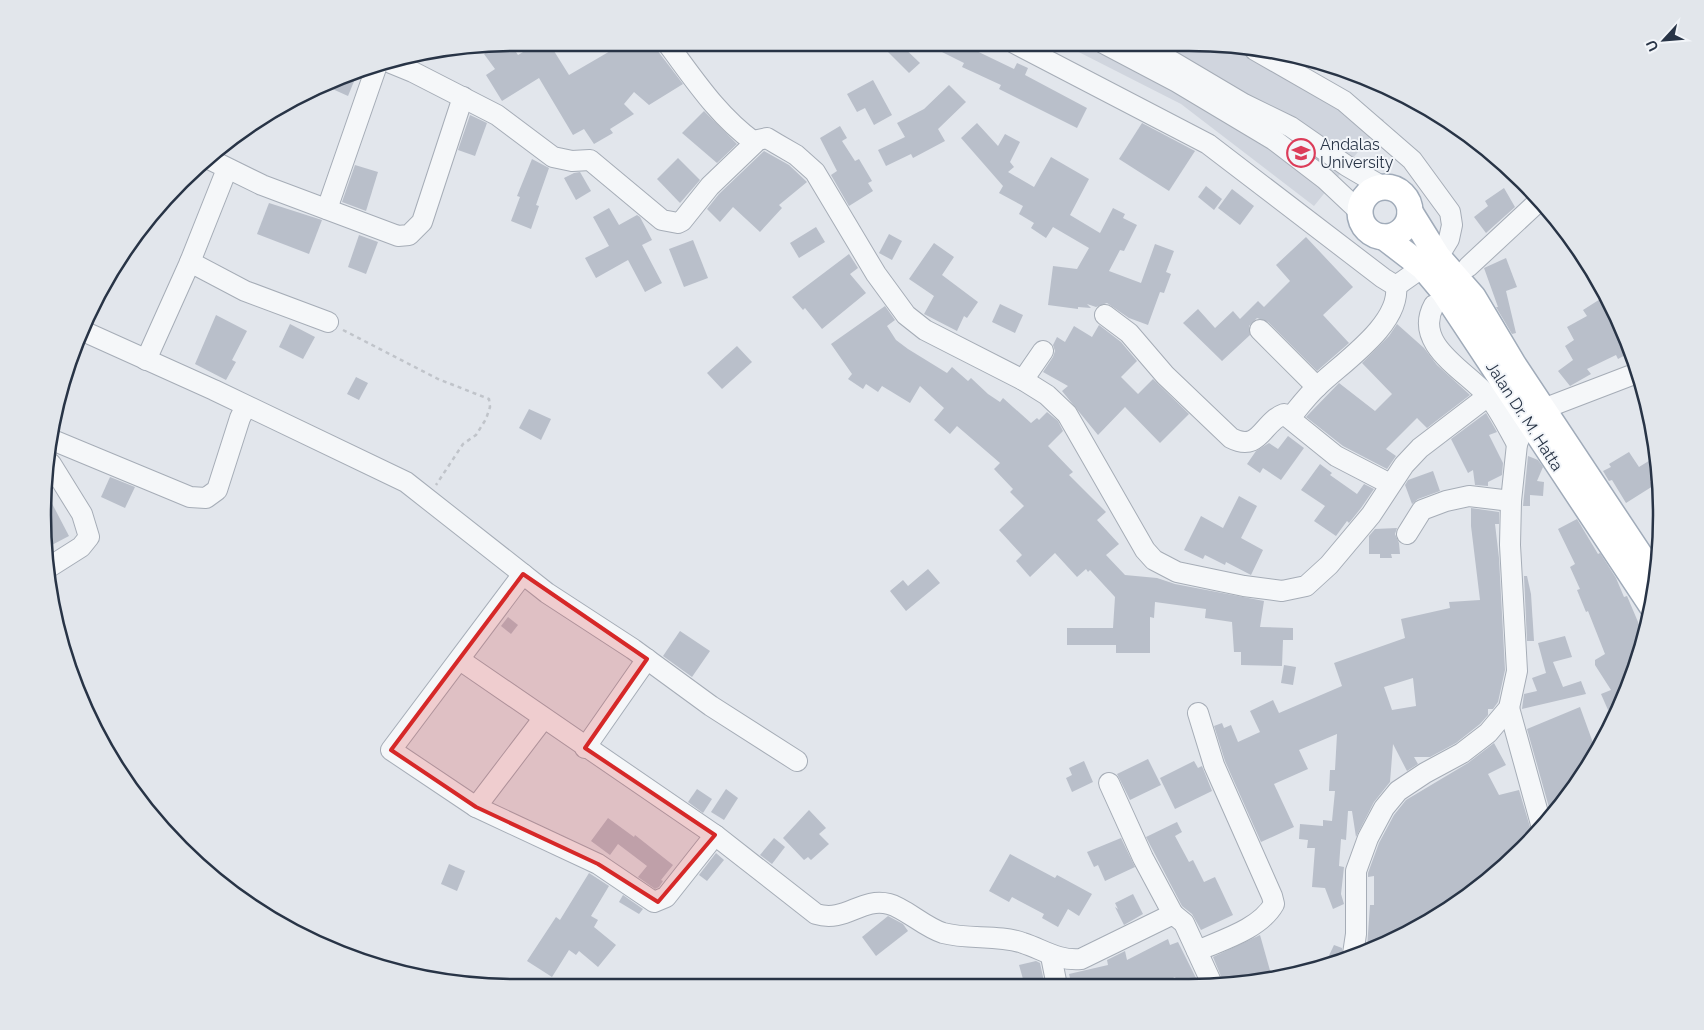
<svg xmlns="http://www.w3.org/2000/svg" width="1704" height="1030" font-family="Raleway,sans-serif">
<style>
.built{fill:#d0d5de}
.building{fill:#b9bfca;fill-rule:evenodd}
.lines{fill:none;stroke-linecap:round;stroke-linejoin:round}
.minor-casing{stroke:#a6adb7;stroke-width:22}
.major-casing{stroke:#a0abb9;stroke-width:28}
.path{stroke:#c0c4ca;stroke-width:2.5;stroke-dasharray:4 4;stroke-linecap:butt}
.minor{stroke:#f5f7f9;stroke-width:20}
.major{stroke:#fff;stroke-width:25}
.marked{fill:#d62828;fill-opacity:0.2;stroke:#d62828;stroke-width:4;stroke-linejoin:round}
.labels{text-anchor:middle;stroke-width:4;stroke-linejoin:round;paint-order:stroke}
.poi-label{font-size:16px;fill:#283446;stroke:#f2f5f9;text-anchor:start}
.street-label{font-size:16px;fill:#283446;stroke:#f2f5f9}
.rim{fill:none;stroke:#283446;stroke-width:2.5}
</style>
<rect width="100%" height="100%" fill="#e2e6ec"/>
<!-- built -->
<polygon class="built" points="1061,43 1220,44 1268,53 1384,120 1314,206 1181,104"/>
<!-- building -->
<g class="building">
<polygon points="510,43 518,55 538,43 549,43 569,75 624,43 655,43 657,50 683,84 649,105 634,92 624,104 634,114 610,129 613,133 594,144 584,129 573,135 539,78 502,101 486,75 495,69 484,54 495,46"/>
<polygon points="879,43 899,43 920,63 909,73"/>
<polygon points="946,43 960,43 1014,69 1017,63 1028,68 1025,75 1087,108 1077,128 999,89 1001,85 962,67 964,63 942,52"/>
<polygon points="347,76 355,79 348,96 328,87"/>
<polygon points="873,80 892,115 874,125 865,108 857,112 847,94"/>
<polygon points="949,85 966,102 938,129 945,141 913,158 911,154 886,166 878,150 905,137 897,123 924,109"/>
<polygon points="704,111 737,144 717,163 682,133"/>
<polygon points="470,115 487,123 475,156 458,150"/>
<polygon points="977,123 998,146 1005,134 1020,142 1010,162 1014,167 1008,172 1034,187 1051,157 1089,179 1070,215 1100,233 1113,208 1125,214 1123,218 1137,225 1124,251 1120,250 1109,271 1141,283 1155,244 1174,251 1166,272 1171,274 1164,293 1160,292 1148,325 1129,318 1107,303 1096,307 1087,304 1091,308 1078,307 1078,309 1048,305 1053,266 1077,269 1089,248 1053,227 1046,238 1031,228 1034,223 1019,214 1023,206 999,193 1003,186 961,138"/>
<polygon points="1142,123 1195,151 1169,191 1119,159"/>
<polygon points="840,126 847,138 842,141 855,161 859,159 872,181 868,183 873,191 849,206 831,175 837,171 820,138"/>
<polygon points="764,151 789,165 807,182 779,205 782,208 760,232 733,207 720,222 707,209 719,194"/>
<polygon points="678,158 700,180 680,203 657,179"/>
<polygon points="532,159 549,168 536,205 539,206 531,229 511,221 520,197 517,196"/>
<polygon points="355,165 378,172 366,211 342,202"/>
<polygon points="580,172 591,191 576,200 564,178 574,173"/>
<polygon points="1206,186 1222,199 1214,210 1198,197"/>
<polygon points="1504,188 1515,207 1486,233 1474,217 1488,206 1485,201"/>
<polygon points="1232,189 1254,206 1240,225 1218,208"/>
<polygon points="269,203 322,220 309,254 257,234"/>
<polygon points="609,208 619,225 637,215 640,217 652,240 642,245 662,283 645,292 628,260 596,278 585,258 609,246 593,217"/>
<polygon points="816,227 825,242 799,258 790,243"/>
<polygon points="889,234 902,241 892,260 879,253"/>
<polygon points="359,235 378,242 366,274 348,267"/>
<polygon points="1306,237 1353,287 1323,315 1349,343 1317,371 1268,322 1257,318 1249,326 1250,335 1222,361 1183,323 1198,309 1215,328 1233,311 1240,319 1258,301 1264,307 1290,281 1276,265"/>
<polygon points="693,240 708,278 684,287 669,249"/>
<polygon points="934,243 954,257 942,275 978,302 967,318 964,316 957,331 924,314 934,296 909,279"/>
<polygon points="849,254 858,268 850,274 866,293 822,329 805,308 803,310 792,297"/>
<polygon points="1506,258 1517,287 1506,291 1516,333 1512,334 1496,307 1498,307 1484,268"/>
<polygon points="1605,296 1626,334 1631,352 1618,359 1616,355 1587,369 1591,374 1570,386 1558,371 1573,360 1565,346 1574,340 1567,327 1587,316 1583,310"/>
<polygon points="1000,304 1023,315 1015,333 992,322"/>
<polygon points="885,306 895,320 887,326 896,340 908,349 947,373 952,367 968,381 971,378 988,394 1000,402 1003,398 1031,423 1037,418 1039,420 1047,412 1058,421 1063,431 1048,446 1073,472 1069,475 1106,512 1097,520 1119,544 1106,555 1125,575 1157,578 1175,584 1264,601 1260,627 1293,628 1293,640 1283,640 1282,666 1241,665 1241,652 1234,652 1232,622 1205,618 1206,609 1155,602 1154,618 1150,617 1150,653 1116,653 1116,645 1067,645 1067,628 1113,628 1115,597 1090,570 1088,572 1086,569 1077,577 1055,553 1030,577 1016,561 1022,555 999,530 1024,506 1010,492 1013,489 994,469 1000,463 957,426 950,434 934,420 944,408 920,386 910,403 882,386 878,392 866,384 863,389 848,379 852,374 831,344"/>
<polygon points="216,315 247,331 232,360 236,362 226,380 195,364"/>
<polygon points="290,324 315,337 303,359 279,347"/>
<polygon points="1397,324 1424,348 1437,365 1470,395 1427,428 1417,418 1386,449 1396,456 1387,469 1343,446 1306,417 1339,383 1375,411 1392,394 1362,363 1389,336"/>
<polygon points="1099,325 1121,342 1137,361 1121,377 1138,394 1153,379 1189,414 1160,443 1125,407 1098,435 1062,391 1068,386 1043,372 1053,357 1055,351 1053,345 1057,337 1065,342 1074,326 1092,337"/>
<polygon points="737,346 752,362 722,389 707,373"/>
<polygon points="356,377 368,383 359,400 347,394"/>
<polygon points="529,409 551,419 541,440 519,428"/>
<polygon points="1486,413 1497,432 1489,435 1503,463 1502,475 1488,482 1488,486 1475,485 1473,470 1468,473 1451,439"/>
<polygon points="1288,436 1304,448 1281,480 1263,468 1260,473 1247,464 1256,451 1269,443 1278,449"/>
<polygon points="1629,452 1639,467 1652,459 1657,466 1658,476 1650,481 1653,486 1626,503 1612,480 1609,481 1603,471 1611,467 1609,464"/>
<polygon points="1528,456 1538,460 1543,467 1537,481 1544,482 1543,496 1530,495 1530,506 1523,506"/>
<polygon points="1320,464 1332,473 1330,475 1357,494 1364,484 1374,489 1361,508 1349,523 1347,521 1336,536 1314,521 1325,506 1301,490"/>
<polygon points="1433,471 1440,491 1418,499 1412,504 1405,485 1408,480"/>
<polygon points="110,477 135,487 125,508 101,497"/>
<polygon points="46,492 69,536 48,547 43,515"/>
<polygon points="1239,496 1257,506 1241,538 1263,550 1251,575 1226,562 1225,565 1205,555 1203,559 1184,550 1201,516 1223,528"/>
<path d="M1471,508L1499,512V524H1495L1499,558L1505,670L1498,702L1493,709H1488V715L1480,724L1456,743L1430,757H1414L1418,764L1407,771L1393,744L1390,782L1374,802L1356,837L1352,811H1348L1346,840L1341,839L1339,866L1344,867L1341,894L1344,904L1333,909L1325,888L1312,887L1315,848H1307L1308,840L1299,839L1300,824L1323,826V820L1332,821L1335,791H1329L1330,770H1335L1337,734L1299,750L1308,769L1274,784L1294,827L1261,842L1225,761L1214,726L1222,723L1224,728L1231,725L1238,742L1260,732L1250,711L1273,700L1279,713L1342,686L1334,663L1405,638L1401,619L1450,608L1449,602L1480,600L1471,526ZM1413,678L1416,706L1392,710L1384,687Z"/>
<polygon points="1577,519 1598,554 1600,553 1616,578 1624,597 1627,596 1644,636 1625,696 1621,705 1608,710 1601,694 1611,690 1595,665 1595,660 1605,654 1588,611 1586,612 1577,590 1580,589 1570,567 1575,564 1558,529"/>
<polygon points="1397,528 1395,534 1399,543 1400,554 1391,554 1392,558 1380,558 1380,554 1369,554 1369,536 1375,529"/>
<polygon points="928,569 940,583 906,611 890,591 903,580 908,586"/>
<polygon points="1524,576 1527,576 1531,594 1534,641 1527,641"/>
<polygon points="508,617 518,625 511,634 501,626"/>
<polygon points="680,631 710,651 692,677 663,656"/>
<polygon points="1565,636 1572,657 1553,662 1563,687 1581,681 1586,694 1522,709 1524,694 1537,691 1532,678 1546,673 1538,643"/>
<polygon points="1284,665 1296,667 1293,685 1281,683"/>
<polygon points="1580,707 1596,751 1586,769 1577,772 1580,780 1555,809 1550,811 1527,729"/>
<polygon points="1494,743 1506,765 1488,774 1499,795 1519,790 1530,827 1533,833 1501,870 1425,924 1367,948 1370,905 1374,905 1374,876 1368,877 1368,873 1379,843 1394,815 1406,800 1468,763"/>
<polygon points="1148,759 1161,785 1130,800 1117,774"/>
<polygon points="1084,761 1093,782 1072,792 1066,778 1072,775 1069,768"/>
<polygon points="1194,761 1198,768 1202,766 1212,791 1175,809 1160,778"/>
<polygon points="697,789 712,799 703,813 688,802"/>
<polygon points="726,789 738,798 724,820 711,812"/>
<polygon points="809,810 826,828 819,834 829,844 811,860 808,857 804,860 783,838"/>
<polygon points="608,818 634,837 635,835 673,865 661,880 663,881 659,887 655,889 638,877 647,866 618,844 610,855 591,841"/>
<polygon points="1177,822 1182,832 1175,836 1189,862 1193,860 1204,882 1215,877 1233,915 1201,930 1192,914 1182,906 1146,837"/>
<polygon points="774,838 785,847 772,864 760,855"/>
<polygon points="1121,838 1135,867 1105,881 1098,865 1094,867 1087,852"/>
<polygon points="716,853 724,860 707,881 699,875"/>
<polygon points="1010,854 1055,878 1057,875 1092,894 1079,916 1068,909 1058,927 1042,918 1044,914 1012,897 1009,902 989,891"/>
<polygon points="449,864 465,871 457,891 441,884"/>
<polygon points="589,873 609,886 591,916 598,920 594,927 616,945 598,967 579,951 576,955 569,950 552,977 527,961 556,917 560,920"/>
<polygon points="1133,894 1143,914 1124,925 1115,907 1118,909 1115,903"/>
<polygon points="623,895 643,909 639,914 619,902"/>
<polygon points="888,916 903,924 908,931 876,956 862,937"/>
<polygon points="1260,935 1271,974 1225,986 1213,957"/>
<polygon points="1168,939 1170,945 1178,942 1200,986 1180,986 1175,977 1156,986 1072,986 1069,974 1108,965 1107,960 1125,951 1127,960"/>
<polygon points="1334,945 1342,948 1342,958 1324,966"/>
<polygon points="1036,961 1040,963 1045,986 1025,986 1019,965"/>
</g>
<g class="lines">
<defs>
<g id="minor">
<path d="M667,43C694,79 717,115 754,142"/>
<polyline points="1014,43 1208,144 1383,278 1396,286 1423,267"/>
<polyline points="1103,43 1177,82 1274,140 1325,179 1359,211"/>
<polyline points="1141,43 1244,104 1291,127 1347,166 1383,187"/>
<polyline points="1255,50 1344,101 1412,160 1450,212 1452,225 1449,239 1438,257"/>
<polyline points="391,63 413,72 497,115 553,157 572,161 590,160 662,220 678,223 682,221 710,186 758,140 767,138 777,144 796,155 815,172 876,274 906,315 925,330 1023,380 1047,395 1067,414 1145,550 1154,560 1177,572 1244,586 1282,591 1306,586 1329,565 1371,515 1404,465 1420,448 1488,396"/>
<polyline points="209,159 262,185 398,236 409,235 422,222 463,97"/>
<polyline points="327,209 377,65"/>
<polyline points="190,262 245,291 328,322"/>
<polyline points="1468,267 1539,201"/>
<path d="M1434,305C1412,345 1467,371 1489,397C1500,411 1508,428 1517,444"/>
<path d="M1105,315L1129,333L1165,375L1231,438C1260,453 1262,422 1284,414L1336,456L1390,484"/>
<polyline points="1260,330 1317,387"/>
<polyline points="83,331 214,390 406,482 547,593 633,649 711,706 797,761"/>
<polyline points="146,360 190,262 227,169"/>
<polyline points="1023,380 1043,351"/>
<polyline points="1543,409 1637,373"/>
<path d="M1290,418C1299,407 1308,395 1318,386C1343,362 1401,324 1396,286"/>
<polyline points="55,441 190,497 206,498 217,490 240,418 246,406"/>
<polyline points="51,464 82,514 89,537 81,547 51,566"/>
<polyline points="1407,534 1422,510 1446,501 1469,496 1511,501"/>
<polyline points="523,574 391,750 476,807 598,864 654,902 666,897 715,835"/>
<path d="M460,660L715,835L816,914C846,923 861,897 889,904C905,908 924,927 943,933C969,940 998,934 1023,943C1044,950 1058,961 1081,959L1173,914L1184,923L1213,986"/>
<polyline points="1509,708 1541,824"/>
<polyline points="585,748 647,659"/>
<polyline points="1109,783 1143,858 1173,914"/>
<polyline points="476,807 543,719"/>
<path d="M1197,951C1222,940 1260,929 1274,904L1272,896L1214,765L1198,713"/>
<polyline points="1353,954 1356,934 1356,871 1368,838 1384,808 1398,791 1425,773 1462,753 1488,733 1509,708 1517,671 1510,545 1511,501 1517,444 1527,420"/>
<polyline points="1051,956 1057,986"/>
</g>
<g id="major">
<circle cx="1385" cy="212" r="25"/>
<polyline points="1410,212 1438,257 1473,297 1513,364 1655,578"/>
<polyline points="1384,237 1423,267 1444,292 1652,606"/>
</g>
</defs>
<!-- minor casing -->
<use href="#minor" class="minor-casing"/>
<!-- major casing -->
<use href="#major" class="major-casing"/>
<!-- path -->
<polyline class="path" points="343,330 438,379 489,399 490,407 486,419 476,435 463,444 436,485"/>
<!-- minor -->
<use href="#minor" class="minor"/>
<!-- major -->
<use href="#major" class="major"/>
</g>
<!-- marked area -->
<path class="marked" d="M523,574L647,659L585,748L715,835L658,902L598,864L476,807L391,750Z"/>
<!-- icons -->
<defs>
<symbol id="university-ring" viewBox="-11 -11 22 22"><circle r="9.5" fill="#f2f5f9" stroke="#dc3c59" stroke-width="1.5"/><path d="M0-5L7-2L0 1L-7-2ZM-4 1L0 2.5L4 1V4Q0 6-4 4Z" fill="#dc3c59"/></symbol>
</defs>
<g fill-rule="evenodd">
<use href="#university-ring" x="1285" y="137" width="32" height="32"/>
</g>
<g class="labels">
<!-- poi labels -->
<g class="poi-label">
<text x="1320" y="150">Andalas<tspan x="1320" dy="18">University</tspan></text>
</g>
<!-- street labels -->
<g class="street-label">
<text transform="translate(1525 416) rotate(57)" y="6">Jalan Dr. M. Hatta</text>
</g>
</g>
<!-- crop -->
<path d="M0 0H1704V1030H0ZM515 51H1189A464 464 0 0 1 1653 515V515A464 464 0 0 1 1189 979H515A464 464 0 0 1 51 515V515A464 464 0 0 1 515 51Z" fill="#e2e6eb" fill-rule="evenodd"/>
<path class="rim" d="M515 51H1189A464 464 0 0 1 1653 515V515A464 464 0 0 1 1189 979H515A464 464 0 0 1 51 515V515A464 464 0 0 1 515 51Z"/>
<!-- north arrow -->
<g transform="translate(1664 40) rotate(244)" stroke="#f2f5f9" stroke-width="4" paint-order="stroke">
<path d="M0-4L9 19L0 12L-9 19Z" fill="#283446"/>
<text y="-8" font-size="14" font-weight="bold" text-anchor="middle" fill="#283446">U</text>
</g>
</svg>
